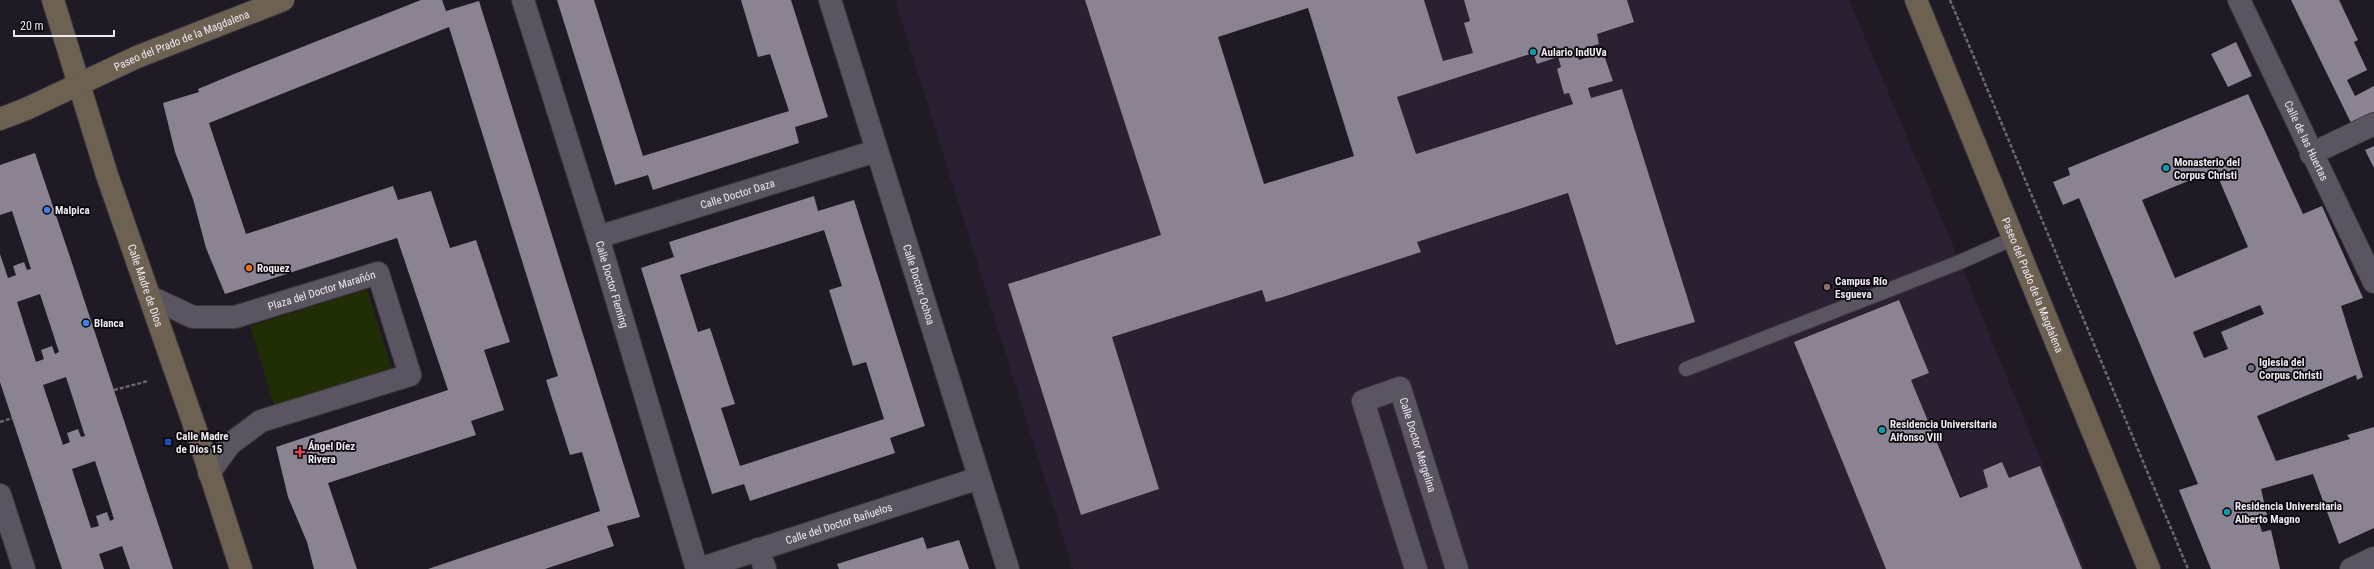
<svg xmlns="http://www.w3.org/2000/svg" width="2374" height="569" font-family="'Roboto Condensed',sans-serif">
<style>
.built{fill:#2a2031}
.green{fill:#212d04}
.building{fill:#8b8392;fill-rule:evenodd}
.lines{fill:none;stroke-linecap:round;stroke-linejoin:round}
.lane-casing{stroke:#3c3740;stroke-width:16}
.street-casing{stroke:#3c3740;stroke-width:24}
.secondary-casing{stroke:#3c3740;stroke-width:24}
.path{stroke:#6d6772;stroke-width:2.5;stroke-dasharray:4 2;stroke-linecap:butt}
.lane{stroke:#5b5461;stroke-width:14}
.street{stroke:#5b5461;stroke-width:22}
.secondary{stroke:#6d6152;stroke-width:22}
.culture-dot{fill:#0f9aa8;stroke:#08060a;stroke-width:1.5}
.shop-dot{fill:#3f7fe0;stroke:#08060a;stroke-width:1.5}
.food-dot{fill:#e8710a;stroke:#08060a;stroke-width:1.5}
.education-dot{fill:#8d6e63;stroke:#08060a;stroke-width:1.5}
.worship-dot{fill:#6b7280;stroke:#08060a;stroke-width:1.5}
.transit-dot{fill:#1a4fb4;stroke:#08060a;stroke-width:1.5}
.health-dot{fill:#e0444e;stroke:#08060a;stroke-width:1.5}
.labels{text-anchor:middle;stroke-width:3.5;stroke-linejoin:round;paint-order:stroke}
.street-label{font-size:11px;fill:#eee9f2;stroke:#08060a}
.poi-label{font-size:11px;font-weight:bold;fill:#eee9f2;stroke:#08060a;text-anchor:start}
</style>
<rect width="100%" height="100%" fill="#201a25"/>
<!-- built -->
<g class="built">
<polygon points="895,0 1085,0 1161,235 1008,284 1081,515 1159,489 1112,337 1262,290 1266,302 1283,297 1421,252 1417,242 1568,193 1616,345 1695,322 1622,89 1591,98 1588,88 1613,81 1604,52 1579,60 1576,51 1599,44 1597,34 1634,22 1627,0 1849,0 1960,262 2085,569 2082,569 2040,466 2009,478 2002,462 1983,470 1988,487 1960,498 1911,380 1929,373 1899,300 1794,342 1886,569 1073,569"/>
<polygon points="1424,0 1464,0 1470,21 1533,53 1537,64 1558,57 1561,67 1557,69 1564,94 1569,93 1573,104 1416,154 1397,97 1449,80"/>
</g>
<!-- green -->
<polygon class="green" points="367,289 392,369 274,405 250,326"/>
<!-- building -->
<g class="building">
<polygon points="421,0 442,0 446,11 479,1 640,517 607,526 614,546 545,569 428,569 600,511 582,452 570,455 546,380 558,376 449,27 209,123 246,234 393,186 398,200 431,191 450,248 476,240 510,342 484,350 504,410 471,421 476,435 328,483 357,569 314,569 307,542 288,497 276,447 448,390 397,238 225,294 206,248 193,199 175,152 163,103 199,92 198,89 234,74"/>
<polygon points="557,0 594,0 643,156 789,111 770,54 758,57 741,0 791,0 828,117 795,127 799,143 653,190 648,175 615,185"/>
<path d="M1085,0H1424L1443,61L1473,53L1464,23L1470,21L1464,0H1627L1634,22L1597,34L1599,44L1576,51L1579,60L1603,52L1613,81L1588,88L1591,98L1622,89L1695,322L1616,345L1568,193L1417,242L1421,252L1283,297L1266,302L1262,290L1112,337L1159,489L1081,515L1008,284L1161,235ZM1308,8L1354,156L1264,184L1218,37ZM1533,53L1537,64L1558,57L1561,67L1557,69L1564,94L1569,93L1573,104L1416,154L1397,97Z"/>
<polygon points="2291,0 2339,0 2358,40 2354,42 2367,70 2347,80 2355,96 2374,86 2374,114 2352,125"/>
<polygon points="2236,42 2252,76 2228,87 2211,54"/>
<path d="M2248,94L2303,214L2322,206L2363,298L2341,306L2363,377L2357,380L2356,375L2257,416L2276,461L2350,439L2347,435L2374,427V528L2339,544L2313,474L2261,489L2267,515L2258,519L2262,532L2271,530L2280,569H2211L2179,490L2198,484L2079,198L2063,205L2053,182L2070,175L2068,168ZM2215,170L2248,247L2175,278L2142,200ZM2260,305L2264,314L2221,332L2228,349L2204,358L2193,332Z"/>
<polygon points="2374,146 2374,168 2365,150"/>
<path d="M35,153L70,257L173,569H130L122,546L99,554L104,569H62L0,382V254L8,278L16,275L13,266L24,262L27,270L31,269L12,211L0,215V165ZM40,294L59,352L55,354L52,346L41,350L44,359L36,362L17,302ZM66,377L85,436L81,437L78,429L67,433L70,442L63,445L43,385ZM95,461L114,519L110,521L107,512L96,516L99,526L91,528L72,469Z"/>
<path d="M814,196L818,211L854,200L925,426L890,438L895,453L750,501L744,484L712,494L641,268L674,257L669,242ZM824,230L842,286L829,290L853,366L866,362L884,419L740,466L721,408L735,404L710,328L698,332L680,275Z"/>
<polygon points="1899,300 1929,373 1911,380 1960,498 1988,487 1983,470 2002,462 2009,478 2040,466 2082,569 1886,569 1794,342"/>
<polygon points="923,537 927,549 959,540 969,569 839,569 837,564"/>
</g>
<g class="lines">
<defs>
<polyline id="lane" points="1686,369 1960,262 2014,238"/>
<g id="street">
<path id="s1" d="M523,0L598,237L697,569"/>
<path id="s2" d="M830,0L1008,569"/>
<path id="s3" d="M2239,0L2374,282"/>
<polyline points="2311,154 2374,124"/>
<path id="s4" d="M598,237L876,151"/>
<path id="s5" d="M150,297L193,317H235L378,273L410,375L261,421L230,444L209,473"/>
<polyline points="0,495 24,569"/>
<polyline points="758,549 765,569"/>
<path id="s6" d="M699,569L979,478"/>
<path id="s7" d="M1416,569L1363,401L1400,388L1457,569"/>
<polyline points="2351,569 2374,558"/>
</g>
<g id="secondary">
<path id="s8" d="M53,0L107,175L198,436L241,569"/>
<path id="s9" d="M1916,0L2149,569"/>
<path id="s10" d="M0,119L26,109L137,57L283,0"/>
</g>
</defs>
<!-- lane casing -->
<use href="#lane" class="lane-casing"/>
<!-- street casing -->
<use href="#street" class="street-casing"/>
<!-- secondary casing -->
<use href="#secondary" class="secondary-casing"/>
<!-- path -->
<g class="path">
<polyline points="1950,0 2188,569"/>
<polyline points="114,390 148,381"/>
<polyline points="0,422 12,418"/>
</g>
<!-- lane -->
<use href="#lane" class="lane"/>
<!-- street -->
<use href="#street" class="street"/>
<!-- secondary -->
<use href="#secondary" class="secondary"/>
</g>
<!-- markers -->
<g class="culture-dot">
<circle cx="1533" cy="52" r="4"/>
<circle cx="2166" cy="168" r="4"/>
<circle cx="1882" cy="430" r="4"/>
<circle cx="2227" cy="512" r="4"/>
</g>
<g class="shop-dot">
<circle cx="47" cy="210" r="4"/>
<circle cx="86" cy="323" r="4"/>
</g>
<circle class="food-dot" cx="249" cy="268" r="4"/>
<circle class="education-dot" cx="1827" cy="287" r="4"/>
<circle class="worship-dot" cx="2251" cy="368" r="4"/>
<rect class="transit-dot" x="164" y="438" width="8" height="8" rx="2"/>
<path class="health-dot" d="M298 446h4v4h4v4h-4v4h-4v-4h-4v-4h4z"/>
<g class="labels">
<!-- street labels -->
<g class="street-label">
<text dy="4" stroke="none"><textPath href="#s10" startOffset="198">Paseo del Prado de la Magdalena</textPath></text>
<text dy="4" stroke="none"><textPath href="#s3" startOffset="156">Calle de las Huertas</textPath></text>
<text dy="4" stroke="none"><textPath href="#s4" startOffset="146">Calle Doctor Daza</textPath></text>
<text dy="4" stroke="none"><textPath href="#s1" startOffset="298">Calle Doctor Fleming</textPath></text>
<text dy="4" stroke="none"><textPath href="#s8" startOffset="300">Calle Madre de Dios</textPath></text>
<text dy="4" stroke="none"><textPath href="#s2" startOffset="298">Calle Doctor Ochoa</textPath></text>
<text dy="4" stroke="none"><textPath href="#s9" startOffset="308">Paseo del Prado de la Magdalena</textPath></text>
<text dy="4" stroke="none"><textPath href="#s5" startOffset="180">Plaza del Doctor Marañón</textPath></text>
<text dy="4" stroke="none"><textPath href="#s7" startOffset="275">Calle Doctor Mergelina</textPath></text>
<text dy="4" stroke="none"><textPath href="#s6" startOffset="147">Calle del Doctor Bañuelos</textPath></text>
</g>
<!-- poi labels -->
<g class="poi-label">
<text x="1541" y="56">Aulario IndUVa</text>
<text x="2174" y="166">Monasterio del<tspan x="2174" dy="13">Corpus Christi</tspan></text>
<text x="55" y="214">Malpica</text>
<text x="257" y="272">Roquez</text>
<text x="1835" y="285">Campus Río<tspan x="1835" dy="13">Esgueva</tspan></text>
<text x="94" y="327">Blanca</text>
<text x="2259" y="366">Iglesia del<tspan x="2259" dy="13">Corpus Christi</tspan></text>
<text x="1890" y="428">Residencia Universitaria<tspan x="1890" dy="13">Alfonso VIII</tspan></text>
<text x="176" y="440">Calle Madre<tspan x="176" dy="13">de Dios 15</tspan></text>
<text x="308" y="450">Ángel Díez<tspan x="308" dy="13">Rivera</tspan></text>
<text x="2235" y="510">Residencia Universitaria<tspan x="2235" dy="13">Alberto Magno</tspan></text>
</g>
</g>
<!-- scale -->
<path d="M14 30v6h100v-6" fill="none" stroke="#eee9f2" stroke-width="2"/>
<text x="20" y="30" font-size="12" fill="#eee9f2" stroke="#08060a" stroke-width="3" paint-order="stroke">20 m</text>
</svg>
